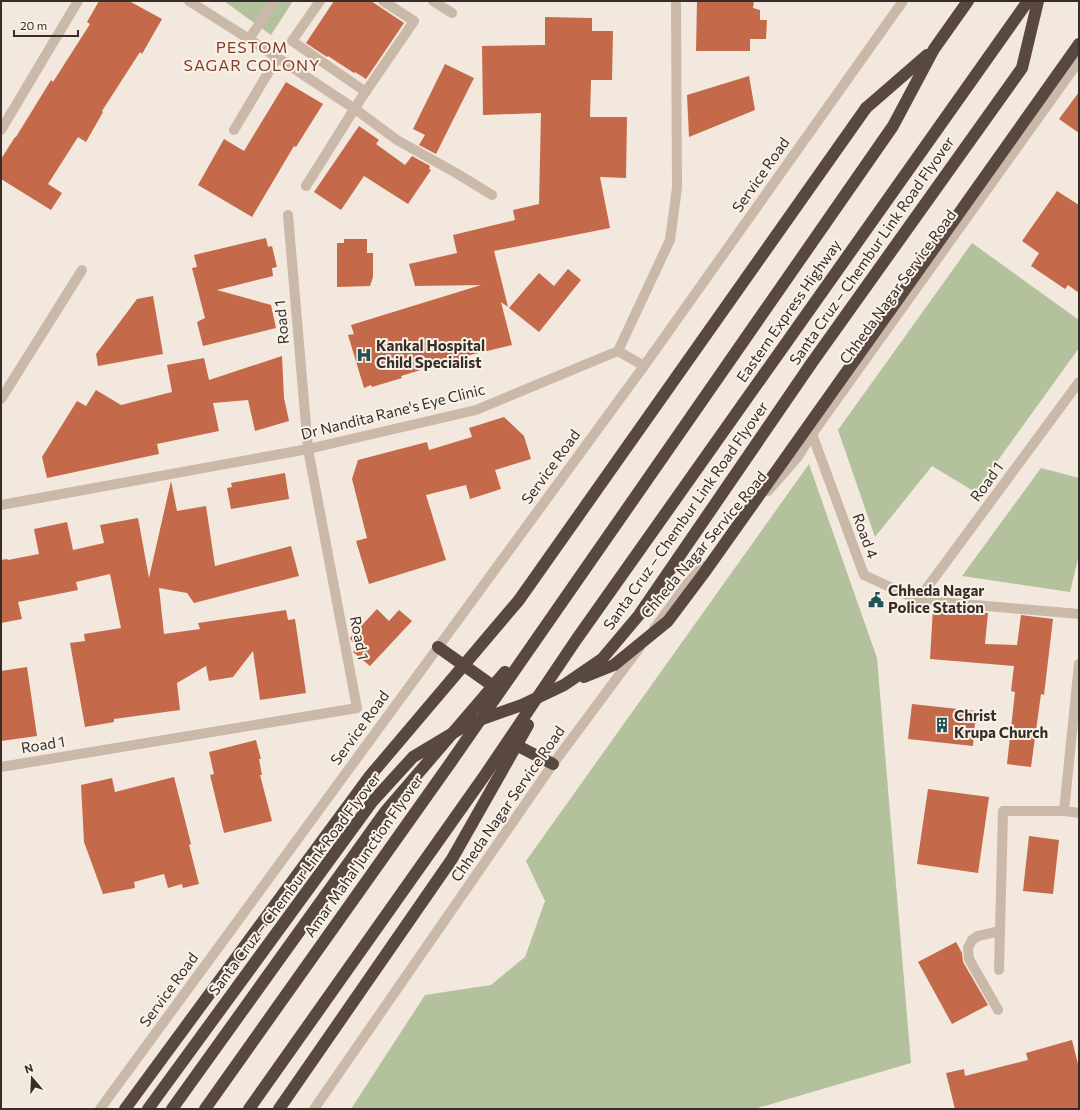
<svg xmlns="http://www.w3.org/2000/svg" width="1080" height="1110" font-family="Commissioner,sans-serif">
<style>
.green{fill:#b4c19d}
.building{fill:#c46949}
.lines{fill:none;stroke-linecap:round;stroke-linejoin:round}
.minor{stroke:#cab9a9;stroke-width:10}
.highway{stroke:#584840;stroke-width:12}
.highway-bridge{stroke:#584840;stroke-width:12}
.labels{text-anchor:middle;stroke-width:4;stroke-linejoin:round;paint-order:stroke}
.street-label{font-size:15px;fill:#372d29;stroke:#f9f2e9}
.poi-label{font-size:15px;font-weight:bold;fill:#372d29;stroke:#f9f2e9;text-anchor:start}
.neighbourhood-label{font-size:16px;letter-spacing:1px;fill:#843c23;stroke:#f9f2e9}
</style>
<rect width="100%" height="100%" fill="#f2e8dd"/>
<!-- green -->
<g class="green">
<polygon points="224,1 293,1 271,35"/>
<polygon points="972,243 1079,320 1079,348 975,492 932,466 875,537 838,430"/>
<polygon points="809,464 877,658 911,1063 754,1109 351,1109 425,995 491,985 525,957 545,901 526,861"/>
<polygon points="1041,468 1079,478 1079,555 1070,592 962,576"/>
</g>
<!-- building -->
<g class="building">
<polygon points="99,1 129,1 162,19 142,54 140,52 102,111 103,112 86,142 78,137 48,184 62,193 51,210 1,179 1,159 15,137 16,137 51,80 53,82 90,24 87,22"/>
<polygon points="334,1 371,1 404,23 366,79 355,72 354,73 328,56 327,57 306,43"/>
<polygon points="697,1 754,1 753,8 760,10 760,20 767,20 766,39 750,39 750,51 696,51"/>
<polygon points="545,17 592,18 592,31 613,31 612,80 591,80 590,117 627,117 626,178 600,177 610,228 494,251 508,307 501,302 512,345 462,357 463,363 435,370 434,366 401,376 402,378 372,387 371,385 364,388 348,335 354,334 351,325 481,285 415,286 409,264 457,253 453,235 515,220 513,210 539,204 541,113 483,115 482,46 545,45"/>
<polygon points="445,64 474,78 436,154 419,145 425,135 413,129"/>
<polygon points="749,76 755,110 689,137 687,95"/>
<polygon points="286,82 323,104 296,147 294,146 252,217 198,185 224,139 244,151"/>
<polygon points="1079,92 1079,133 1059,119"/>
<polygon points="359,126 379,140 376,144 405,165 412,156 430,166 429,169 431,170 408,204 364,176 341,210 314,192"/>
<polygon points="1057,191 1079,205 1079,293 1068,285 1065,289 1031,266 1039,253 1022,241"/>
<polygon points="266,238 268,247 272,246 277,267 272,268 273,276 217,290 271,305 276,328 203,346 197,322 205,318 192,268 197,267 194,255"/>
<polygon points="344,239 367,239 367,253 373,253 373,277 370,286 337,287 337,243 344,243"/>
<polygon points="568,269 581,280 539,332 509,308 539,273 554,286"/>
<polygon points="153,296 163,354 98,366 96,354 137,299"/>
<polygon points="282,356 284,398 289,421 255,431 248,400 213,403 219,431 157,444 159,454 47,478 42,457 77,401 86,406 96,390 121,405 172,392 167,365 204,358 209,380"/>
<polygon points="504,417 524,436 531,459 495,470 501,489 470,499 466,485 426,495 446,560 369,584 356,541 367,538 352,479 358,460 427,442 429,450 472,437 469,428"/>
<polygon points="285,473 289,499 231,509 227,488 232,487 231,483"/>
<polygon points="171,481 177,511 206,506 215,566 291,546 299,576 194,603 187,593 159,588 164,634 200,629 198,623 286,610 288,620 295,619 306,693 260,700 253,651 233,677 209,681 206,666 177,683 180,710 114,719 114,722 85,727 70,643 85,641 84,634 121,628 110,574 76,582 78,590 18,602 22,619 1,623 1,560 7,559 8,560 39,554 34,529 67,522 73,550 104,543 100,525 138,518 149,578"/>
<polygon points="933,608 988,613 985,644 1017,645 1021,615 1053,619 1044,695 1041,694 1031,767 1007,764 1015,692 1011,691 1014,666 930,659"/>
<polygon points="377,609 389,621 399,610 412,621 370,666 353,652 358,647 351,640 350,638"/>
<polygon points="27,667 37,736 1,741 1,671"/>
<polygon points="912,704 976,711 973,746 908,739"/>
<polygon points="256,740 261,759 259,759 262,775 260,775 272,821 224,833 210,775 214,774 209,752"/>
<polygon points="174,777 191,844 189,845 199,884 183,888 182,884 168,888 164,874 134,882 135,888 103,894 84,842 81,785 112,778 115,792"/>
<polygon points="928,789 989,797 978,873 917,864"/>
<polygon points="1029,836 1059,840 1053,894 1023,891"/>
<polygon points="956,942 962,953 963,962 988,1005 952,1024 918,962"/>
<polygon points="1072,1040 1079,1068 1079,1109 955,1109 946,1073 964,1069 965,1076 1028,1060 1026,1053"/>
</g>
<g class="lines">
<!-- minor -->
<g class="minor">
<polyline points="189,1 249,39 355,109 397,140 456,173 492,195"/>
<polyline points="320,1 292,41 366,92"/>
<polyline points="433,1 452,13"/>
<polyline points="249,39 275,1"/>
<polyline points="1,130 78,1"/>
<polyline points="234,130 277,58"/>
<polyline points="306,186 360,100 414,21 383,1"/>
<polyline points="618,351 644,366"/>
<polyline points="1,399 82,270"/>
<polyline points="812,434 864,575 918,600 1079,614"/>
<polyline points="768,491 797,458 812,434 1079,61"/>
<polyline points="1,505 308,449 476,410 618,351 670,240 677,188 676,1"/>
<polyline points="918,600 1079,382"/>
<polyline points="654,629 687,584 703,566"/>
<polyline points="1,767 357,708 308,449 288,215"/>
<polyline points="1064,811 1079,664"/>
<polyline points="999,970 1003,811 1064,811 1079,813"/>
<polyline points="998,1010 969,959 968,948 972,940 978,936 1000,931"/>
<polyline points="100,1109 644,366 903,1"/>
<polyline points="314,1109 553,764 640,647"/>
</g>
<!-- highway -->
<g class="highway">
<polyline points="866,108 927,55"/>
<polyline points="811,364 1022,68 1038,1"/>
<polyline points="438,647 493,686"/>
<polyline points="516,745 553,764"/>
<polyline points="172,1109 385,812 505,672"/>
<polyline points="205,1109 451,762 893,126 934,49 968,1"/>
<polyline points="249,1109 485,775 576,640 1028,1"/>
<polyline points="279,1109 452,859 528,725"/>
</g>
<!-- highway-bridge -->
<g class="highway-bridge">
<polyline points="584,677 614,665 668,621 704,573 1079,44"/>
<polyline points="125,1109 369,777 519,600 866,108"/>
<polyline points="148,1109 372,802 413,757 468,724 522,705 564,685 602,659 639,615 811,364"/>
</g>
</g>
<!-- icons -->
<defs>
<symbol id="hospital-bare" viewBox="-9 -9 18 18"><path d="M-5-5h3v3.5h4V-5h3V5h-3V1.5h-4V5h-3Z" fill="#1f5358" stroke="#f9f2e9" stroke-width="2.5" paint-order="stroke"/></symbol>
<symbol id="civic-bare" viewBox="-9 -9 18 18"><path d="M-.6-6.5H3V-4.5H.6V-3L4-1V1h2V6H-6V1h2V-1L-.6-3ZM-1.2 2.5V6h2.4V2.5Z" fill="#1f5358" stroke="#f9f2e9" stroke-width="2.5" paint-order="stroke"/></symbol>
<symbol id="building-bare" viewBox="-9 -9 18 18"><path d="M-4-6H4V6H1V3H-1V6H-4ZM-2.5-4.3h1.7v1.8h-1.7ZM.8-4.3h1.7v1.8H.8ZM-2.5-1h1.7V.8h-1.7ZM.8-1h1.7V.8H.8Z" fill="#1f5358" stroke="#f9f2e9" stroke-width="2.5" paint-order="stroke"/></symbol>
</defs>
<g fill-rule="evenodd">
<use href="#hospital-bare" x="353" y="344" width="22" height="22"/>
<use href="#civic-bare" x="865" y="589" width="22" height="22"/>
<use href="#building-bare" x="931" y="714" width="22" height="22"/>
</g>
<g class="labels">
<!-- street labels -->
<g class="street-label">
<text transform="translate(761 175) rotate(-55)" y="5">Service Road</text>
<text transform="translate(872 251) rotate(-55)" y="5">Santa Cruz – Chembur Link Road Flyover</text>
<text transform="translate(898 287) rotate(-54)" y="5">Chheda Nagar Service Road</text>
<text transform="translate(789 311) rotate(-55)" y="5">Eastern Express Highway</text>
<text transform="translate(282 322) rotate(-95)" y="5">Road 1</text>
<text transform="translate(393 412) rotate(-14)" y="5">Dr Nandita Rane's Eye Clinic</text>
<text transform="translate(551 467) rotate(-54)" y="5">Service Road</text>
<text transform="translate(987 482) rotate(-54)" y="5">Road 1</text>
<text transform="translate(686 516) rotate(-55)" y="5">Santa Cruz – Chembur Link Road Flyover</text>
<text transform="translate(865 536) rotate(70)" y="5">Road 4</text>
<text transform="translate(704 545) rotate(-50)" y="5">Chheda Nagar Service Road</text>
<text transform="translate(359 638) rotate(79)" y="5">Road 1</text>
<text transform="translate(360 728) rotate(-54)" y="5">Service Road</text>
<text transform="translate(43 745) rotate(-9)" y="5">Road 1</text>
<text transform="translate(508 804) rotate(-55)" y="5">Chheda Nagar Service Road</text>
<text transform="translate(364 856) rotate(-55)" y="5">Amar Mahal Junction Flyover</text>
<text transform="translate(295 884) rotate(-53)" y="5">Santa Cruz – Chembur Link Road Flyover</text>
<text transform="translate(169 990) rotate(-54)" y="5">Service Road</text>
</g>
<!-- poi labels -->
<g class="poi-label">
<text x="376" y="351">Kankal Hospital<tspan x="376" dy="17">Child Specialist</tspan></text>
<text x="888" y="596">Chheda Nagar<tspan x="888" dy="17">Police Station</tspan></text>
<text x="954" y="721">Christ<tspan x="954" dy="17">Krupa Church</tspan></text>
</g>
<!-- neighbourhood labels -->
<g class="neighbourhood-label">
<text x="252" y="53">PESTOM<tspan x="252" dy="18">SAGAR COLONY</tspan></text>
</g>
</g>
<!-- border -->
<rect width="1080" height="1110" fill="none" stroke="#372d29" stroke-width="4"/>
<!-- north arrow -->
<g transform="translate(32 1078) rotate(341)" stroke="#f9f2e9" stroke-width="3" paint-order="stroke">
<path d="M0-3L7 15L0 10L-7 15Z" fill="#372d29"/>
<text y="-6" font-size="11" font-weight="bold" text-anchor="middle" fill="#372d29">N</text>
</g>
<!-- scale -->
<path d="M14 30v6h64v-6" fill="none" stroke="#372d29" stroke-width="2"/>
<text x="20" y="30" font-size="12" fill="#372d29" stroke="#f9f2e9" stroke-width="3" paint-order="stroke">20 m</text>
</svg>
